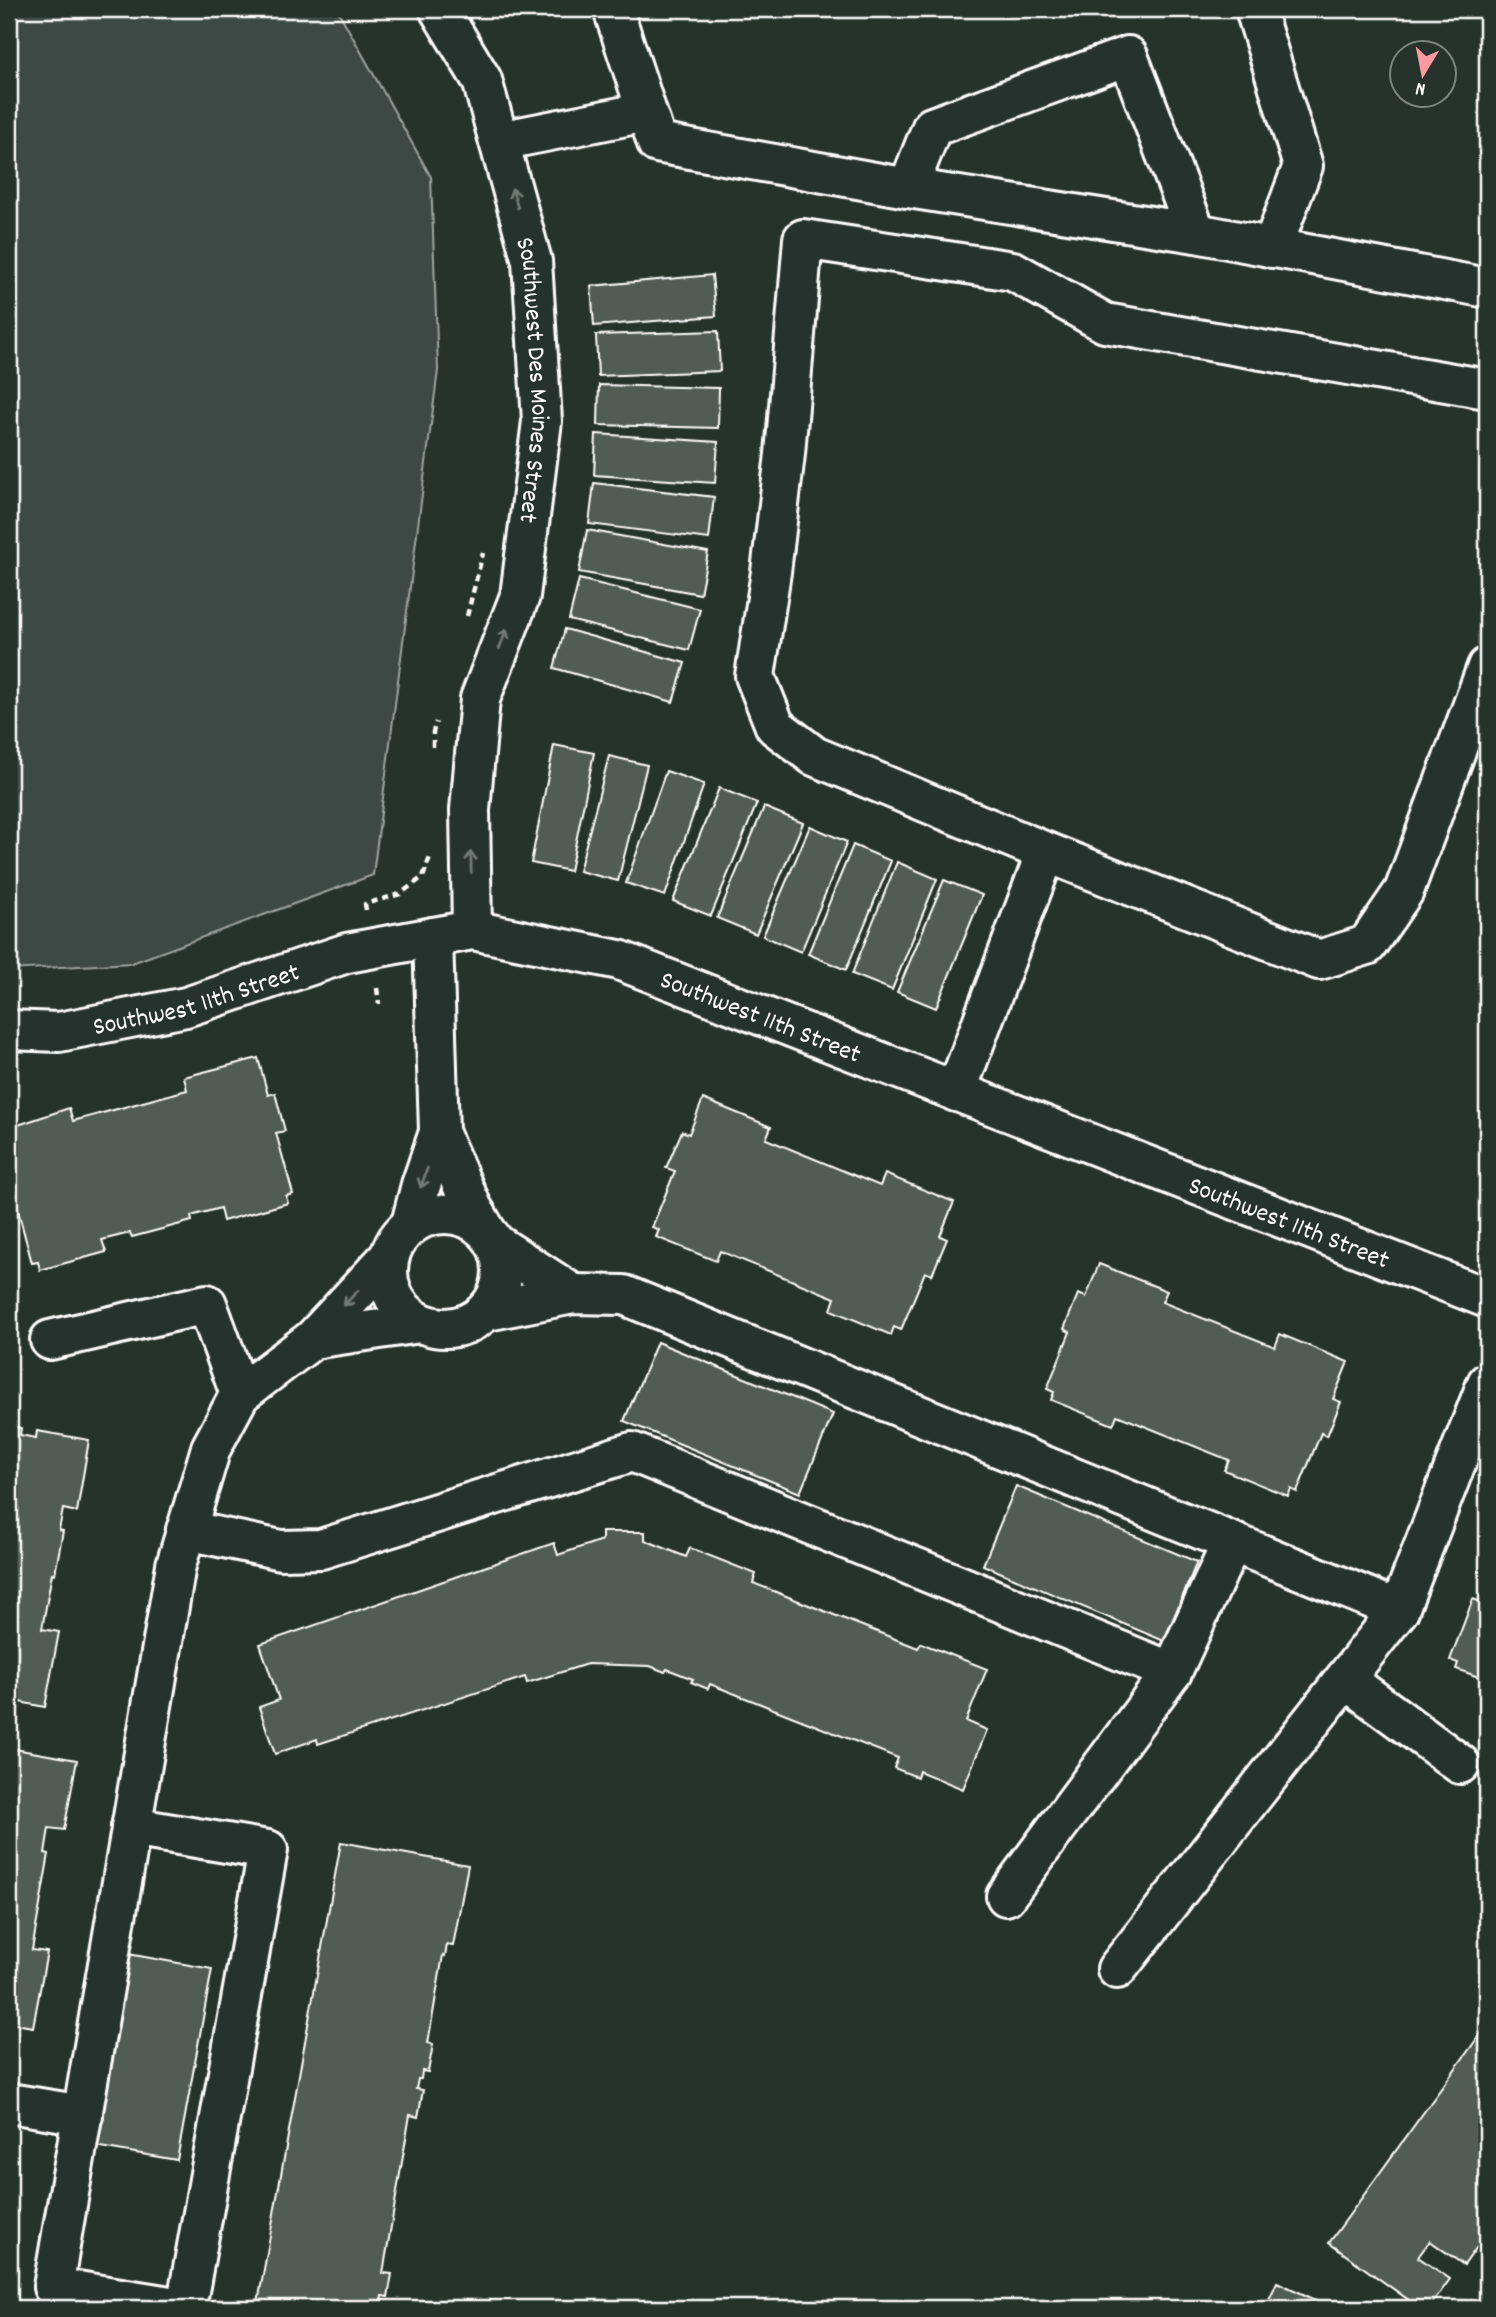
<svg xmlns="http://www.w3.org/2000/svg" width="1496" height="2317" font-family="Dekko,sans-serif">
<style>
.green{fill:#3e4944;stroke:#9ea4a2;stroke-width:2}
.building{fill:#515c57;stroke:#fff;stroke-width:2}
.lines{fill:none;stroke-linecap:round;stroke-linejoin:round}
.minor-casing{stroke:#fff;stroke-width:44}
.path{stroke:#fff;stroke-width:4.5;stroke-dasharray:7 5;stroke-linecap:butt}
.minor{stroke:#26332d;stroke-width:38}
.oneway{stroke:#727a76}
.labels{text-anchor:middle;stroke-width:5;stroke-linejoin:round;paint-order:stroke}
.street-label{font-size:26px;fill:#fff;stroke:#26332d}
</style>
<rect width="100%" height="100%" fill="#26332d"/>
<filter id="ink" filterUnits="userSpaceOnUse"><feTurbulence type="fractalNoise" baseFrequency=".0143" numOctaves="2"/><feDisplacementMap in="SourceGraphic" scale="14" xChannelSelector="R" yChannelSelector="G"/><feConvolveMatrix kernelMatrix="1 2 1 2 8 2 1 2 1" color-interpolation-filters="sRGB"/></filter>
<g filter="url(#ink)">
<!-- green -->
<polygon class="green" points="9,9 337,9 431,177 438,370 373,875 132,963 9,970"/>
<!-- building -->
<g class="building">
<polygon points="712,275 716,316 594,326 591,286"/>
<polygon points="718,331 720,371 598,376 596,335"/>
<polygon points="599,385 719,388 718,428 598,425"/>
<polygon points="596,434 718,442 715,483 594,475"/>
<polygon points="594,483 714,497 709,539 589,524"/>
<polygon points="587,530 708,552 700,594 579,572"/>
<polygon points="579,579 700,609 689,650 569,620"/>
<polygon points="565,629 685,663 673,702 554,668"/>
<polygon points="554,745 594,753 570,871 531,863"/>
<polygon points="609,756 647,765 618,881 579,871"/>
<polygon points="666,771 704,784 665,896 626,883"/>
<polygon points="719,788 757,803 711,916 673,901"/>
<polygon points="764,807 803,823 756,934 717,918"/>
<polygon points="810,826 847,842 801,952 763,936"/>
<polygon points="853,845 891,861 846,970 808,954"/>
<polygon points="897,862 937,879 892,990 852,974"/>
<polygon points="944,880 982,895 936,1008 897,992"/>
<polygon points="258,1058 268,1095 275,1093 285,1131 276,1133 293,1194 286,1196 288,1203 223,1221 220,1208 191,1216 192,1221 132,1237 130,1233 102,1240 106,1252 40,1270 38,1262 32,1263 16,1203 10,1206 9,1203 9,1128 69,1108 73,1121 187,1090 184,1077"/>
<polygon points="703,1099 771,1127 766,1139 880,1186 885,1174 954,1202 940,1236 947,1239 932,1275 925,1272 901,1330 894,1327 891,1335 831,1310 835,1298 720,1251 716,1261 656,1237 659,1230 652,1227 675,1171 666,1168 682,1131 689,1134"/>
<polygon points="1099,1264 1167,1291 1162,1302 1275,1347 1280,1334 1348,1362 1333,1399 1341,1402 1327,1436 1321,1433 1297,1492 1291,1489 1288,1496 1224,1470 1229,1460 1117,1415 1113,1425 1051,1400 1054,1392 1047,1389 1070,1332 1064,1329 1078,1294 1086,1297"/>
<polygon points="657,1342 833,1414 800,1493 624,1421"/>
<polygon points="9,1426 21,1428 20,1435 36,1438 37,1431 89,1440 77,1512 63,1509 59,1530 63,1531 55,1574 52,1573 42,1629 59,1632 45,1707 9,1700"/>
<polygon points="1016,1486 1197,1562 1164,1641 983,1565"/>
<polygon points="602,1532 645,1532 645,1540 686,1557 690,1548 756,1574 753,1583 918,1648 921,1643 987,1669 966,1721 987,1730 963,1789 919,1771 917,1777 894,1768 898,1758 710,1684 708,1689 691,1682 693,1679 667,1669 665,1672 650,1666 587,1664 527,1683 525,1677 318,1744 317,1739 275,1754 259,1707 279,1700 260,1644 554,1543 558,1555 602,1540"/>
<polygon points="1487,1593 1487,1680 1456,1669 1458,1663 1450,1660 1473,1599 1484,1603"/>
<polygon points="9,1748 77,1760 64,1830 49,1828 45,1853 49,1854 32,1950 47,1952 33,2027 9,2023"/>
<polygon points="341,1842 468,1865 453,1946 447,1945 445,1956 443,1955 428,2043 433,2044 428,2072 422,2071 421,2079 418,2079 416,2089 423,2090 418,2117 410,2115 383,2273 392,2274 388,2297 382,2296 380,2308 257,2308"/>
<polygon points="128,1954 212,1969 177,2160 94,2146"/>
<polygon points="1487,2025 1487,2169 1481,2179 1487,2183 1487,2233 1464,2265 1430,2241 1418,2257 1450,2279 1429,2308 1420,2308 1329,2243"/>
<polygon points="1277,2282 1333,2308 1265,2308"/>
</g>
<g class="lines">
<defs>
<g id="minor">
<path id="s1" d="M439,9L482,80L532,261L542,421L520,596L480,699L470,810L472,930"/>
<polyline points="613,9 657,143 908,188 1196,233 1487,288"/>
<polyline points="1255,9 1303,166 1272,248"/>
<polyline points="499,141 646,112"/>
<polyline points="908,188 932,127 1128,56 1196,233"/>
<polyline points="1046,852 1319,960 1367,945 1404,891 1487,667"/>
<path id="s2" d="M9,1030L59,1032L186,1007L347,953L472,930L619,960L1487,1298"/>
<polyline points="956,1092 1046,852 814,756 775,726 755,676 771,572 785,454 803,239 1013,271 1105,323 1487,389"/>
<polyline points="439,1132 472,1207 485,1229"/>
<circle cx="445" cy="1271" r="57"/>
<polyline points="411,1224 421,1185 439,1132 433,937"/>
<polyline points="496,1244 573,1294"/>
<polyline points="487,1311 573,1294 624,1295 1399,1610 1487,1383"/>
<polyline points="313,1339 420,1323"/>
<polyline points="50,1340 207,1304 240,1394"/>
<polyline points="186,1530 281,1550 321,1549 632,1452 1172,1672"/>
<polyline points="1345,1679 1460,1764"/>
<polyline points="131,1827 268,1850 186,2308"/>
<polyline points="1006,1896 1172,1672 1232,1542"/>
<polyline points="1117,1969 1399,1610"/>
<polyline points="9,2103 83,2115"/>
<polyline points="182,2308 53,2287 176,1565 211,1448 240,1394 313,1339 389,1257"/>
</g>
</defs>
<!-- minor casing -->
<use href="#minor" class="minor-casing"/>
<!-- path -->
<g class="path">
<polyline points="467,616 483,553"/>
<polyline points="433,747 433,732 436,722"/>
<polyline points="366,910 365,904 400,894 423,877 430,857"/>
<polyline points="377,988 379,1004"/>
</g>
<!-- minor -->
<use href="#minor" class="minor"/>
</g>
<!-- one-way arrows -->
<defs><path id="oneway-shaft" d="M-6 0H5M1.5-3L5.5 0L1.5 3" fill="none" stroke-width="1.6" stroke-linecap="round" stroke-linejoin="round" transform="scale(1.75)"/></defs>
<g class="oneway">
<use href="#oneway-shaft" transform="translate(515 198) rotate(-106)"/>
<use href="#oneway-shaft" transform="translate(503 639) rotate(-69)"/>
<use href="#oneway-shaft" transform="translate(471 862) rotate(-91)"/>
<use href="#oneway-shaft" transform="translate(424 1178) rotate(109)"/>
<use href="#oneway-shaft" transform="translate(351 1298) rotate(133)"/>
</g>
</g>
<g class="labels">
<!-- street labels -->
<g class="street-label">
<text dy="9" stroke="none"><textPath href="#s1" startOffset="390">Southwest Des Moines Street</textPath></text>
<text dy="9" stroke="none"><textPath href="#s2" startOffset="191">Southwest 11th Street</textPath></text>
<text dy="9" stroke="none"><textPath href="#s2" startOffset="779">Southwest 11th Street</textPath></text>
<text dy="9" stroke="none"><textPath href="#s2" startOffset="1346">Southwest 11th Street</textPath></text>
</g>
</g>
<!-- margin -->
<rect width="1496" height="2317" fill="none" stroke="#26332d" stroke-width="35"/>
<rect x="18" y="18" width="1461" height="2282" fill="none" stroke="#fff" stroke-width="2.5" filter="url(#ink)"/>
<!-- north arrow -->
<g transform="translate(1423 74) rotate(190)"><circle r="33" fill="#26332d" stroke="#7d8581" stroke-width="2"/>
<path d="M0-5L12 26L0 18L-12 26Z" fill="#ff9aa2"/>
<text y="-10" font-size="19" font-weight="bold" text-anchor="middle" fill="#ffffff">N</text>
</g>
</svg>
